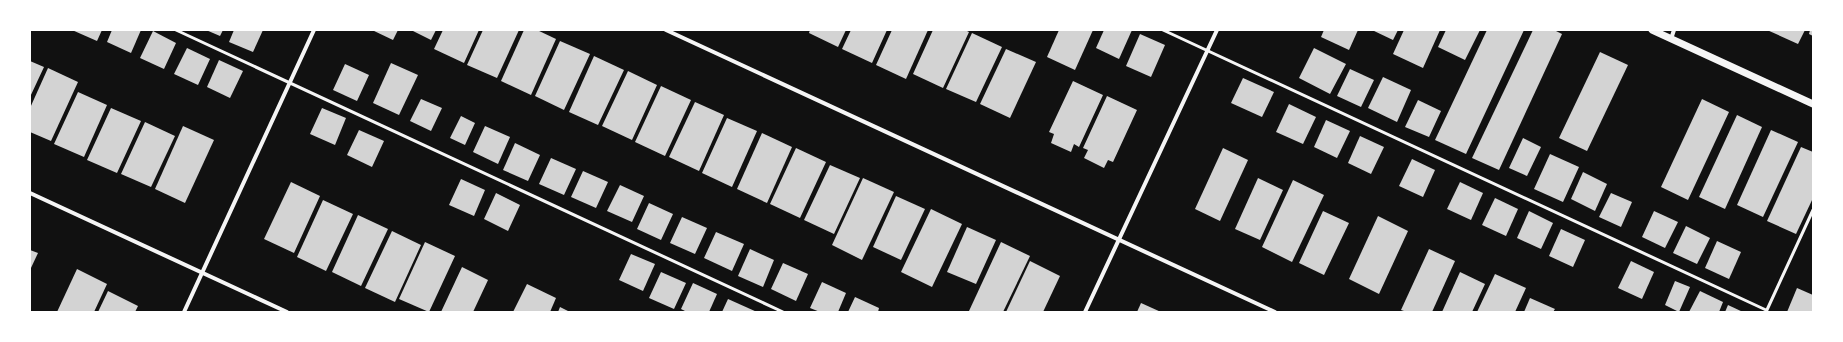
<svg xmlns="http://www.w3.org/2000/svg" width="1843" height="342" font-family="'DejaVu Sans',sans-serif">
<style>
.building{fill:#d3d3d3}
.lines{fill:none;stroke-linecap:round;stroke-linejoin:round}
.service{stroke:#f5f5f5;stroke-width:3}
.minor{stroke:#f5f5f5;stroke-width:4}
.tertiary{stroke:#f5f5f5;stroke-width:7}
</style>
<rect width="100%" height="100%" fill="#111"/>
<!-- building -->
<g class="building">
<polygon points="72,30 102,30 97,41"/>
<polygon points="112,30 141,30 131,53 107,42"/>
<polygon points="206,30 223,30 220,36"/>
<polygon points="234,30 263,30 253,52 229,42"/>
<polygon points="372,30 398,30 393,40"/>
<polygon points="411,30 436,30 431,40"/>
<polygon points="443,30 479,30 464,63 434,49"/>
<polygon points="483,30 519,30 497,78 467,65"/>
<polygon points="524,30 537,30 556,39 531,95 501,81"/>
<polygon points="810,30 846,30 838,47 809,33"/>
<polygon points="851,30 887,30 872,63 842,49"/>
<polygon points="892,30 928,30 906,79 876,65"/>
<polygon points="933,30 965,30 969,32 943,88 913,74"/>
<polygon points="1059,30 1093,30 1075,70 1047,57"/>
<polygon points="1104,30 1132,30 1119,59 1096,48"/>
<polygon points="1324,30 1358,30 1349,50 1321,37"/>
<polygon points="1372,30 1398,30 1393,40"/>
<polygon points="1404,30 1440,30 1423,68 1393,54"/>
<polygon points="1446,30 1480,30 1465,60 1438,47"/>
<polygon points="1487,30 1524,30 1466,154 1435,140"/>
<polygon points="1533,30 1554,30 1562,34 1499,170 1472,158"/>
<polygon points="1767,30 1805,30 1798,44"/>
<polygon points="1810,30 1813,30 1813,36 1809,34"/>
<polygon points="153,31 176,43 164,69 140,58"/>
<polygon points="972,33 1002,47 976,102 946,89"/>
<polygon points="1140,34 1165,45 1151,77 1126,66"/>
<polygon points="560,41 590,54 564,110 535,96"/>
<polygon points="187,48 210,59 198,85 174,74"/>
<polygon points="1314,48 1346,64 1330,94 1299,78"/>
<polygon points="1006,49 1036,62 1010,118 980,104"/>
<polygon points="1600,52 1628,65 1587,151 1559,138"/>
<polygon points="594,56 624,70 598,125 569,112"/>
<polygon points="219,60 243,71 230,98 207,87"/>
<polygon points="30,61 44,67 30,97"/>
<polygon points="391,63 418,75 399,115 373,103"/>
<polygon points="345,64 369,75 357,101 333,90"/>
<polygon points="48,68 78,82 51,141 30,132 30,108"/>
<polygon points="1350,69 1374,80 1361,107 1337,96"/>
<polygon points="628,71 657,85 632,140 602,126"/>
<polygon points="1383,77 1411,90 1397,122 1368,108"/>
<polygon points="1243,78 1274,92 1262,117 1231,103"/>
<polygon points="1073,81 1103,95 1079,147 1074,144 1071,152 1051,143 1054,134 1049,132"/>
<polygon points="661,86 691,100 665,156 635,142"/>
<polygon points="78,92 107,105 84,157 54,144"/>
<polygon points="1107,96 1137,110 1113,162 1108,160 1104,168 1084,158 1088,150 1083,148"/>
<polygon points="421,99 442,108 431,131 410,121"/>
<polygon points="1702,99 1729,112 1688,200 1661,187"/>
<polygon points="1418,100 1441,111 1429,137 1405,127"/>
<polygon points="695,102 724,115 699,171 669,157"/>
<polygon points="1289,104 1316,117 1303,144 1276,132"/>
<polygon points="111,108 141,121 117,173 87,160"/>
<polygon points="322,108 346,118 335,145 310,134"/>
<polygon points="1737,115 1762,127 1725,209 1699,197"/>
<polygon points="461,116 475,123 465,145 450,138"/>
<polygon points="727,118 757,131 732,187 702,173"/>
<polygon points="1326,120 1350,131 1337,158 1314,147"/>
<polygon points="145,122 175,136 151,187 121,174"/>
<polygon points="183,126 214,140 185,203 155,189"/>
<polygon points="485,126 510,137 498,164 473,152"/>
<polygon points="359,130 384,141 372,167 347,155"/>
<polygon points="1771,130 1798,142 1763,217 1737,205"/>
<polygon points="762,133 792,147 767,203 737,189"/>
<polygon points="1360,136 1384,147 1371,174 1348,163"/>
<polygon points="1523,138 1541,147 1527,176 1509,168"/>
<polygon points="515,143 540,155 528,181 503,170"/>
<polygon points="1801,147 1813,152 1813,198 1796,234 1767,221"/>
<polygon points="796,148 826,162 800,218 770,204"/>
<polygon points="1223,148 1248,160 1220,221 1195,209"/>
<polygon points="1550,154 1579,167 1563,202 1534,189"/>
<polygon points="551,158 576,169 564,195 539,184"/>
<polygon points="1412,159 1435,170 1423,197 1399,186"/>
<polygon points="830,165 860,178 834,234 804,220"/>
<polygon points="583,171 608,182 596,208 571,197"/>
<polygon points="1583,172 1607,184 1595,211 1571,199"/>
<polygon points="863,178 894,192 862,260 832,245"/>
<polygon points="1258,178 1283,190 1260,240 1235,229"/>
<polygon points="461,179 485,190 474,216 449,205"/>
<polygon points="1293,180 1324,195 1292,262 1262,247"/>
<polygon points="291,182 320,196 294,253 264,239"/>
<polygon points="1460,182 1483,193 1471,220 1447,209"/>
<polygon points="620,185 644,196 632,222 607,211"/>
<polygon points="496,193 520,205 508,231 484,219"/>
<polygon points="1611,193 1632,202 1621,227 1599,217"/>
<polygon points="896,196 925,209 901,260 873,247"/>
<polygon points="1495,198 1518,209 1506,236 1482,225"/>
<polygon points="323,200 353,214 326,271 297,257"/>
<polygon points="649,203 673,214 661,240 637,229"/>
<polygon points="931,209 962,224 932,287 901,272"/>
<polygon points="1323,211 1349,223 1324,275 1299,263"/>
<polygon points="1529,211 1553,223 1541,249 1517,238"/>
<polygon points="1654,211 1678,222 1665,248 1642,237"/>
<polygon points="358,215 388,229 361,286 332,272"/>
<polygon points="1378,216 1408,231 1379,294 1349,279"/>
<polygon points="682,217 707,228 695,254 670,243"/>
<polygon points="1686,226 1710,238 1697,264 1673,253"/>
<polygon points="967,227 996,240 976,284 947,272"/>
<polygon points="1561,229 1585,240 1573,267 1549,256"/>
<polygon points="392,231 421,245 395,302 365,288"/>
<polygon points="716,232 744,244 732,271 704,258"/>
<polygon points="1717,241 1741,252 1729,279 1705,268"/>
<polygon points="425,242 455,256 429,312 399,299"/>
<polygon points="1001,242 1030,256 1003,312 971,312 969,311"/>
<polygon points="750,249 774,260 763,287 738,276"/>
<polygon points="1429,249 1455,261 1432,312 1407,312 1401,310"/>
<polygon points="30,250 38,253 30,270"/>
<polygon points="631,254 655,264 643,291 619,280"/>
<polygon points="1030,261 1060,276 1043,312 1006,312"/>
<polygon points="1631,261 1654,272 1642,299 1618,288"/>
<polygon points="783,263 808,274 796,301 771,289"/>
<polygon points="462,267 488,280 473,312 441,312"/>
<polygon points="77,269 107,284 94,312 57,312"/>
<polygon points="661,272 686,283 674,309 649,298"/>
<polygon points="1460,272 1485,284 1472,312 1442,312"/>
<polygon points="1495,274 1526,288 1515,312 1477,312"/>
<polygon points="1675,281 1690,287 1679,312 1665,305"/>
<polygon points="822,282 846,293 838,312 820,312 810,308"/>
<polygon points="693,283 717,294 709,312 687,312 681,309"/>
<polygon points="527,284 556,298 550,312 513,312"/>
<polygon points="1797,288 1813,295 1813,312 1787,312"/>
<polygon points="108,291 138,306 135,312 98,312"/>
<polygon points="1700,291 1723,302 1719,312 1689,312"/>
<polygon points="855,297 879,308 878,312 848,312"/>
<polygon points="1530,298 1555,309 1553,312 1524,312"/>
<polygon points="728,299 757,312 722,312"/>
<polygon points="1141,303 1161,312 1137,312"/>
<polygon points="1728,305 1743,312 1725,312"/>
<polygon points="560,307 570,312 558,312"/>
</g>
<g class="lines">
<!-- service -->
<g class="service">
<polyline points="176,30 783,312"/>
<polyline points="1163,30 1766,310"/>
<polyline points="1766,312 1813,210"/>
</g>
<!-- minor -->
<g class="minor">
<polyline points="666,30 1275,312"/>
<polyline points="1671,39 1674,30"/>
<polyline points="30,193 287,312"/>
<polyline points="184,312 314,30"/>
<polyline points="1085,312 1217,30"/>
</g>
<!-- tertiary -->
<polyline class="tertiary" points="1652,30 1813,104"/>
</g>
<!-- border -->
<rect width="1843" height="342" fill="none" stroke="#ffffff" stroke-width="62"/>
</svg>
